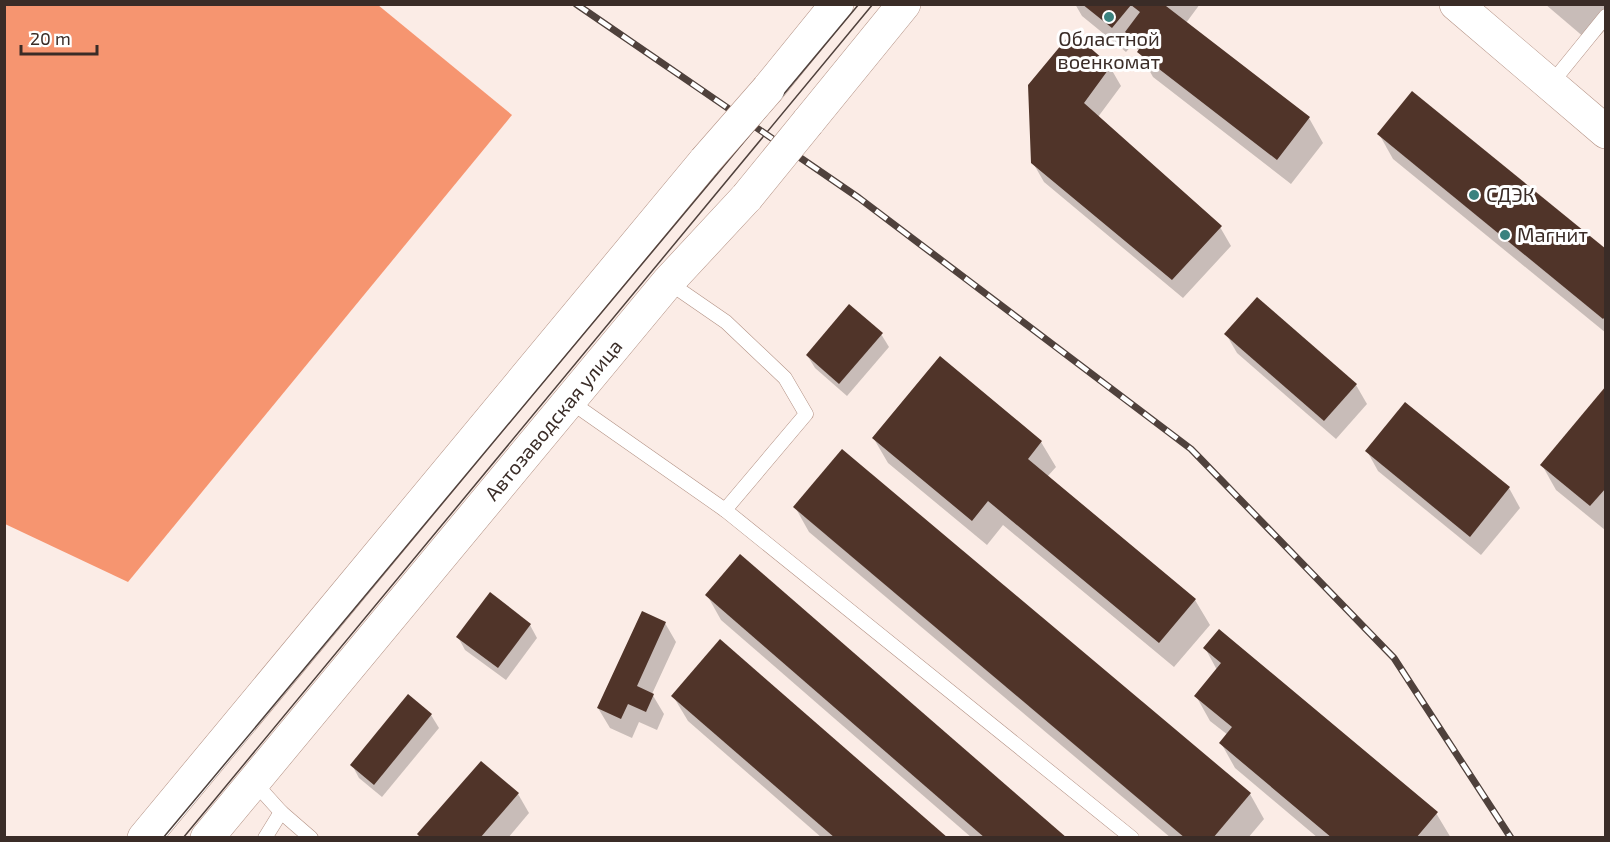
<svg xmlns="http://www.w3.org/2000/svg" width="1610" height="842" font-family="'Exo 2',sans-serif">
<style>
.forest{fill:#f69570}
.shadow{fill:#0003}
.building{fill:#503429}
.lines{fill:none;stroke-linecap:round;stroke-linejoin:round}
.service-casing{stroke:#b29083;stroke-width:15}
.secondary-casing{stroke:#b29083;stroke-width:34}
.primary-casing{stroke:#b29083;stroke-width:34}
.service{stroke:#fff;stroke-width:14}
.secondary{stroke:#fff;stroke-width:33}
.primary{stroke:#fff;stroke-width:33}
.tram{stroke:#4f413c;stroke-width:1.5}
.rail-casing{stroke:#4f413c;stroke-width:7}
.rail{stroke:#fff;stroke-width:4.5;stroke-dasharray:14;stroke-linecap:butt}
.primary-bridge-casing{stroke:#b29083;stroke-width:34;stroke-linecap:butt}
.primary-bridge{stroke:#fff;stroke-width:33}
.poi-dot{fill:#3a827f;stroke:#fff;stroke-width:2}
.labels{text-anchor:middle;stroke-width:6;stroke-linejoin:round;paint-order:stroke}
.poi-label{font-size:20px;fill:#3a2c27;stroke:#fff;text-anchor:start}
.street-label{font-size:20px;fill:#3a2c27;stroke:#fff}
</style>
<rect width="100%" height="100%" fill="#fbece6"/>
<!-- forest -->
<polygon class="forest" points="5,4 378,5 512,115 128,582 5,524"/>
<!-- shadow -->
<g class="shadow">
<polygon points="1075,4 1200,4 1186,23 1309,118 1323,143 1291,184 1153,77 1134,43 1126,52 1082,16"/>
<polygon points="1545,4 1606,4 1606,29 1592,44"/>
<polygon points="1110,67 1121,86 1098,117 1220,227 1231,246 1183,298 1044,182 1033,163"/>
<polygon points="1379,134 1606,251 1606,333 1393,159"/>
<polygon points="881,334 889,347 847,396 815,368 807,355"/>
<polygon points="1226,334 1356,385 1367,404 1336,439 1237,353"/>
<polygon points="940,358 1041,442 1056,467 1047,477 1195,600 1210,625 1174,667 1003,525 987,545 888,463 874,439"/>
<polygon points="1606,388 1606,530 1605,530 1556,490 1542,465"/>
<polygon points="1367,451 1509,488 1520,508 1481,555 1378,471"/>
<polygon points="795,507 1250,794 1264,819 1248,838 1171,838 809,532"/>
<polygon points="707,595 1065,838 972,838 721,620"/>
<polygon points="665,623 676,642 652,694 664,714 657,730 639,722 632,738 610,728 598,708"/>
<polygon points="530,625 537,638 506,680 465,650 458,637"/>
<polygon points="1205,648 1436,813 1451,838 1318,838 1235,768 1221,743 1228,735 1210,721 1196,696 1217,670"/>
<polygon points="408,696 431,715 439,728 382,797 359,778 352,765"/>
<polygon points="673,696 946,838 822,838 688,721"/>
<polygon points="481,763 518,794 529,813 508,838 421,838"/>
</g>
<!-- building -->
<g class="building">
<polygon points="1082,4 1167,4 1166,6 1310,117 1277,160 1137,52 1142,45 1125,32 1140,12 1131,5 1112,28"/>
<polygon points="1072,32 1111,66 1084,103 1222,226 1172,280 1031,163 1028,85"/>
<polygon points="1412,91 1606,249 1606,316 1603,319 1377,134"/>
<polygon points="1257,297 1357,384 1324,421 1224,334"/>
<polygon points="849,304 883,333 839,384 806,355"/>
<polygon points="940,356 1042,441 1028,459 1196,599 1159,643 988,501 972,521 872,438"/>
<polygon points="1606,386 1606,488 1590,506 1540,465"/>
<polygon points="1405,402 1510,487 1470,537 1365,451"/>
<polygon points="842,449 1251,793 1213,838 1185,838 793,507"/>
<polygon points="740,554 1067,838 985,838 705,595"/>
<polygon points="490,592 531,624 498,668 456,637"/>
<polygon points="642,611 666,622 637,686 654,694 646,712 628,704 621,719 597,708"/>
<polygon points="1219,629 1438,812 1416,838 1332,838 1219,743 1232,727 1194,696 1221,663 1203,648"/>
<polygon points="720,639 948,838 835,838 671,696"/>
<polygon points="408,694 432,714 374,785 350,765"/>
<polygon points="481,761 519,793 480,838 421,838 417,834"/>
</g>
<g class="lines">
<defs>
<g id="service">
<polyline points="1550,85 1606,16"/>
<polyline points="568,400 725,510 806,414 785,378 726,322 668,282"/>
<polyline points="725,510 1132,838"/>
<polyline points="254,782 281,812 311,838"/>
<polyline points="265,838 281,812"/>
</g>
<polyline id="secondary" points="1456,4 1606,132"/>
<g id="primary">
<polyline points="768,89 837,4"/>
<polyline points="808,122 904,4"/>
<polyline points="144,838 705,161"/>
<path id="s1" d="M207,838L668,282L747,197"/>
</g>
</defs>
<!-- service casing -->
<use href="#service" class="service-casing"/>
<!-- secondary casing -->
<use href="#secondary" class="secondary-casing"/>
<!-- primary casing -->
<use href="#primary" class="primary-casing"/>
<!-- service -->
<use href="#service" class="service"/>
<!-- secondary -->
<use href="#secondary" class="secondary"/>
<!-- primary -->
<use href="#primary" class="primary"/>
<!-- tram -->
<g class="tram">
<polyline points="163,838 859,4"/>
<polyline points="183,838 873,4"/>
</g>
<defs>
<polyline id="rail" points="576,4 859,198 1191,449 1394,658 1511,838"/>
</defs>
<!-- rail casing -->
<use href="#rail" class="rail-casing"/>
<!-- rail -->
<use href="#rail" class="rail"/>
<defs>
<g id="primary-bridge">
<polyline points="705,161 768,89"/>
<polyline points="747,197 808,122"/>
</g>
</defs>
<!-- primary-bridge casing -->
<use href="#primary-bridge" class="primary-bridge-casing"/>
<!-- primary-bridge -->
<use href="#primary-bridge" class="primary-bridge"/>
</g>
<!-- markers -->
<g class="poi-dot">
<circle cx="1109" cy="17" r="6"/>
<circle cx="1474" cy="195" r="6"/>
<circle cx="1505" cy="235" r="6"/>
</g>
<g class="labels">
<!-- poi labels -->
<g class="poi-label">
<text x="1109" y="46" text-anchor="middle">Областной<tspan x="1109" dy="23">военкомат</tspan></text>
<text x="1486" y="202">СДЭК</text>
<text x="1517" y="242">Магнит</text>
</g>
<!-- street labels -->
<g class="street-label">
<text dy="7" stroke="none"><textPath href="#s1" startOffset="543">Автозаводская улица</textPath></text>
</g>
</g>
<!-- border -->
<rect width="1610" height="842" fill="none" stroke="#3a2c27" stroke-width="12"/>
<!-- scale -->
<path d="M21 45v9h76v-9" fill="none" stroke="#3a2c27" stroke-width="3"/>
<text x="30" y="45" font-size="18" fill="#3a2c27" stroke="#ffffff" stroke-width="4.5" paint-order="stroke">20 m</text>
</svg>
